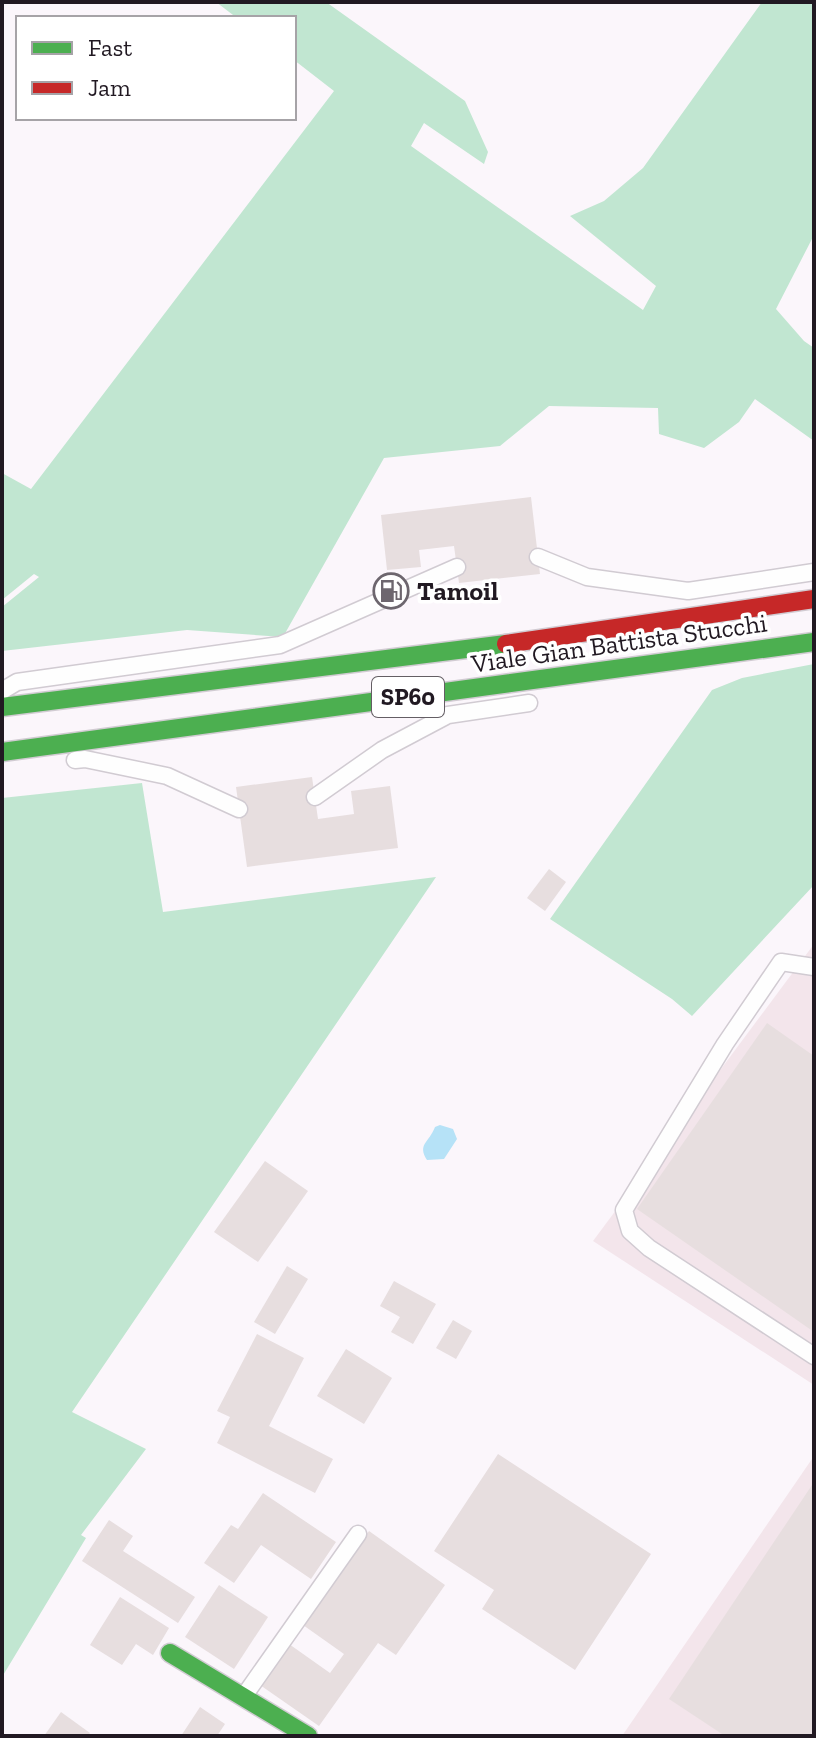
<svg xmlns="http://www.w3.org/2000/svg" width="816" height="1738" font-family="'Zilla Slab',serif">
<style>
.industrial{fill:#f3e5eb}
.green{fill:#c1e6d1}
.water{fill:#b6e2f7}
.building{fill:#e7dedf}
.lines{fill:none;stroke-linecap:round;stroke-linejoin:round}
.lane-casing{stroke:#d1cbd2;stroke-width:19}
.fast-casing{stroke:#d1cbd2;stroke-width:21}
.jam-casing{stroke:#d1cbd2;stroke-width:21}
.lane{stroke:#fefefe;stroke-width:16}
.fast{stroke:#4caf50;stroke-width:18}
.jam{stroke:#c62828;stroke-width:18}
.labels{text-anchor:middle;stroke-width:7;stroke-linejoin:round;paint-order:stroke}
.shield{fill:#fff;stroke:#645e64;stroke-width:2}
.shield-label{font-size:24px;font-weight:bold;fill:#211922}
.poi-label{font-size:26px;font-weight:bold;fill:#211922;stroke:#fff;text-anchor:start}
.street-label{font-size:26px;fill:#211922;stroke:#fff}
</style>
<rect width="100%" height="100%" fill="#fbf6fb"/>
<!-- industrial -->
<g class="industrial">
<polygon points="814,944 814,1385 593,1241"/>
<polygon points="814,1456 814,1736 622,1736"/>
</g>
<!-- green -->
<g class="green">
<polygon points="216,2 326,2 465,101 488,152 484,164 424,123 411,146 643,310 656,286 570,216 604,201 643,168 762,2 814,2 814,235 776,309 804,341 814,348 814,441 755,399 739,422 704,448 659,434 658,408 549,406 500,446 384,458 283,637 187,630 2,651 2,607 39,577 34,574 2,600 2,473 31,489 334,91 294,60 294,18 237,18"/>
<polygon points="814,664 814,885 692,1016 672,999 550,919 712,690 742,678"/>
<polygon points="142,783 163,912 436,877 72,1412 146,1449 81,1535 86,1538 2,1677 2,798"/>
</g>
<!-- water -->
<path class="water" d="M440,1125L453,1129L457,1139L444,1159L427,1160C417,1144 429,1143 435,1127Z"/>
<!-- building -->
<g class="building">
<polygon points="531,497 540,574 459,583 454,546 419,550 421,567 387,570 381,515"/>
<polygon points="312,777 318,819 354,814 351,791 390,786 398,848 247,867 236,787"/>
<polygon points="549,869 566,882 545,911 527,898"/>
<polygon points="767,1023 814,1056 814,1332 637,1209"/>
<polygon points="265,1161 308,1191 258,1262 214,1232"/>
<polygon points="287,1266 308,1279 275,1334 254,1322"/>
<polygon points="394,1281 436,1304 413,1344 391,1332 400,1317 380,1306"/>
<polygon points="453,1320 472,1331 456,1359 436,1348"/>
<polygon points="257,1334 304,1358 269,1426 333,1459 315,1493 217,1443 230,1417 217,1411"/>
<polygon points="346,1349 392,1378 364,1424 317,1396"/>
<polygon points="498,1454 651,1554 575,1670 482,1609 494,1590 434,1551"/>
<polygon points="814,1482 814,1736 725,1736 669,1699"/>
<polygon points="263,1493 336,1542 311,1579 261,1545 234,1583 204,1563 231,1525 238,1529"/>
<polygon points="109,1520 133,1536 123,1551 195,1597 178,1623 82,1561"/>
<polygon points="369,1531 445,1585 396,1655 378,1643 319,1726 260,1685 289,1644 330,1673 344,1654 303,1625"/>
<polygon points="219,1585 268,1617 234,1669 185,1637"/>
<polygon points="120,1597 169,1628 153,1655 136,1644 122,1665 90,1645"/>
<polygon points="200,1707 225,1724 217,1736 181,1736"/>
<polygon points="61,1712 90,1733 88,1736 44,1736"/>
</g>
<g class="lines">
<defs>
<g id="lane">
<polyline points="538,557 587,577 688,591 814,572"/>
<polyline points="2,691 17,682 280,645 457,567"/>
<polyline points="75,760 85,759 167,776 239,809"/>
<polyline points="315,797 382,750 448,715 529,703"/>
<polyline points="814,967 781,962 725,1044 624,1210 630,1231 649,1248 814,1356"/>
<polyline points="244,1696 358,1534"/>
</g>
<g id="fast">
<polyline points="2,707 506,644"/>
<polyline points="2,752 814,642"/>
<polyline points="170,1653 308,1736"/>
</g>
<polyline id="jam" points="506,644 814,599"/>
</defs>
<!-- lane casing -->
<use href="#lane" class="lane-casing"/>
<!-- fast casing -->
<use href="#fast" class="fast-casing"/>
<!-- jam casing -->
<use href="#jam" class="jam-casing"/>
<!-- lane -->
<use href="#lane" class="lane"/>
<!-- fast -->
<use href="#fast" class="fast"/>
<!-- jam -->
<use href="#jam" class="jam"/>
</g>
<!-- icons -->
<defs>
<symbol id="fuel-ring" viewBox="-11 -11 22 22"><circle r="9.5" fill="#fff" stroke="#6d666e" stroke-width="1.5"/><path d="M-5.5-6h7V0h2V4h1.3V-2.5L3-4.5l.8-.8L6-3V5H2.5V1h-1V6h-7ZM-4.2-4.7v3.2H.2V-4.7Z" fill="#6d666e"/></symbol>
</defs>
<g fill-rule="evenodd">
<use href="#fuel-ring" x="371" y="571" width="40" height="40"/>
</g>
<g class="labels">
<!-- shield labels -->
<rect class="shield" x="372" y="677" width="72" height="40" rx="6"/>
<g class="shield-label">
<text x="408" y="705">SP60</text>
</g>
<!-- poi labels -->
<g class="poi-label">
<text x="417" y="600">Tamoil</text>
</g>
<!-- street labels -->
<g class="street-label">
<text transform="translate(619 643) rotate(-8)" y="9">Viale Gian Battista Stucchi</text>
</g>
</g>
<!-- border -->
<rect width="816" height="1738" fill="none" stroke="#211922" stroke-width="8"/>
<!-- legend -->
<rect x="16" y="16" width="280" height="104" fill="#ffffff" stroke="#a6a3a7" stroke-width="2"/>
<rect x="32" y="42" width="40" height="12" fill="#4caf50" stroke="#a6a3a7" stroke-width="2"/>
<text x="88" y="56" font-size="24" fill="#211922">Fast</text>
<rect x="32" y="82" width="40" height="12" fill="#c62828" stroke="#a6a3a7" stroke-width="2"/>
<text x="88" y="96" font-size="24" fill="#211922">Jam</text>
</svg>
